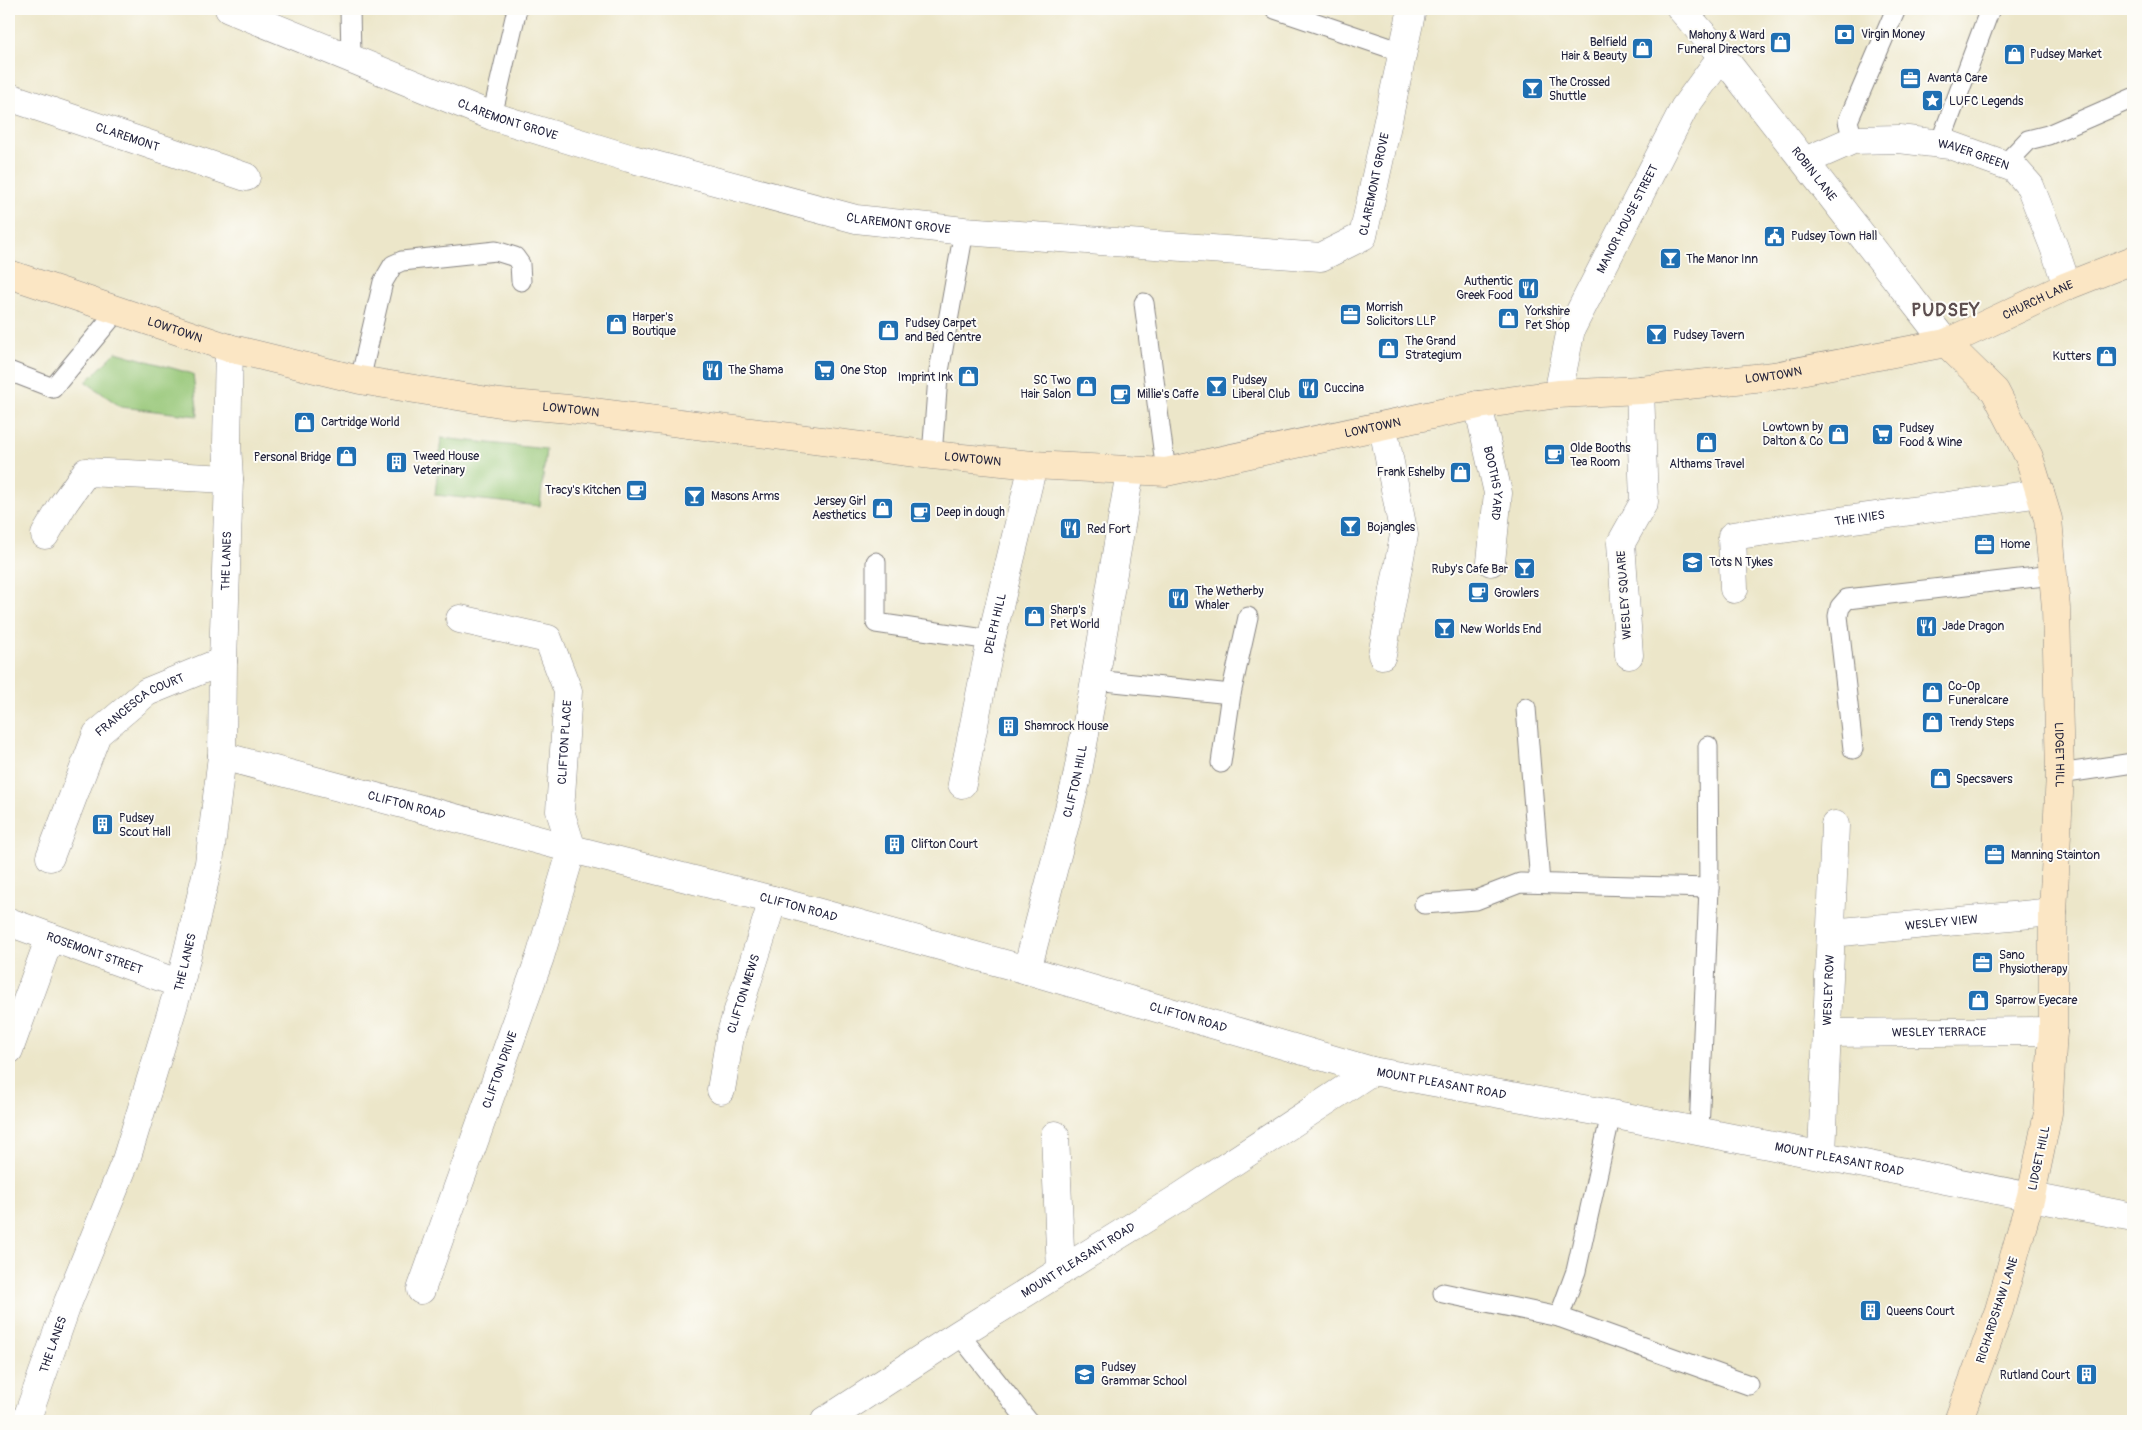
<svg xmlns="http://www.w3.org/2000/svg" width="2142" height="1430" font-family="Pangolin,sans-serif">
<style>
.green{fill:#95c676;stroke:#5c7458}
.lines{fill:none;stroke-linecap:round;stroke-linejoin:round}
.service-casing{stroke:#878482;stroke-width:21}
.minor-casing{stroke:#878482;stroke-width:29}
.tertiary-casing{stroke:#878482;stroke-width:29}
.secondary-casing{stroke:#878482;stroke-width:29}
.service{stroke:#fff;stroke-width:19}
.minor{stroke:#fff;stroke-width:28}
.tertiary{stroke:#fff;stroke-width:28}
.secondary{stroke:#fbe6c4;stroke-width:28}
.labels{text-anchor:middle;stroke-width:4;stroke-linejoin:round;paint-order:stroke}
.poi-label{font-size:12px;fill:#22223b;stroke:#fdfcf7;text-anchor:start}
.street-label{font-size:12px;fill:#22223b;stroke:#fdfcf7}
.district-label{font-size:18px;font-weight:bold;letter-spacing:1px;fill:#5d4f50;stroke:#fdfcf7}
</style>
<rect width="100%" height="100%" fill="#fdfcf7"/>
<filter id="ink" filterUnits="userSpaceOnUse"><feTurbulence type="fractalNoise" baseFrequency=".02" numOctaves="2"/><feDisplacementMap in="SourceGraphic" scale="10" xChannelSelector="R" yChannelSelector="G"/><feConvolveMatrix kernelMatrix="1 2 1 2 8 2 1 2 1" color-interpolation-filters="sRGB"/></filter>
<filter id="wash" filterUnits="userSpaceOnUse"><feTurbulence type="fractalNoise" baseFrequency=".0096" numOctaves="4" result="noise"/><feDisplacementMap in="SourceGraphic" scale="20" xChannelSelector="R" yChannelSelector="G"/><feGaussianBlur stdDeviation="1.12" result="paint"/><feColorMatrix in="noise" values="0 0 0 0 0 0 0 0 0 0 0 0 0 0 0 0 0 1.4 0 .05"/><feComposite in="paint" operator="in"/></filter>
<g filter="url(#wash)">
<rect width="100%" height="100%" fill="#ece6c9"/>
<!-- green -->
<g class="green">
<polygon points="116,352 193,374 198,416 121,407 86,382"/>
<polygon points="441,438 546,449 540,506 435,495"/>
</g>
</g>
<g filter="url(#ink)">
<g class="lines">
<defs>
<g id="service">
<polyline points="350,9 351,57"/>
<polyline points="1275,9 1402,52"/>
<polyline points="492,116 517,9"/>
<polyline points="1853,140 1848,121 1896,9"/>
<polyline points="1940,143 1990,9"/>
<polyline points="2004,165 2028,140 2048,135 2133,98"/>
<polyline points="1144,303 1166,472"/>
<polyline points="9,371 53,388 117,311"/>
<polyline points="360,380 383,282 393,265 402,261 496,251 515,257 520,264 521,281"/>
<polyline points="932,455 938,377 964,231"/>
<polyline points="876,562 876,623 991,640"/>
<polyline points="1095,680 1231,694"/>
<polyline points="1526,708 1540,883"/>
<polyline points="1853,749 1838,616 1840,607 1847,599 2053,575"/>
<polyline points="1221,763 1231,694 1248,617"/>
<polyline points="2060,774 2133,763"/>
<polyline points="1424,904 1476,900 1520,883 1709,888"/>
<polyline points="1611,1114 1576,1271 1559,1317 1749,1385"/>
<polyline points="1699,1132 1709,888 1708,746"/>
<polyline points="1443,1293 1559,1317"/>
<polyline points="959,1334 1028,1421"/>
</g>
<g id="minor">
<path id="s1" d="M229,9L492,116L629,158L856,219L964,231L1321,257L1363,236L1412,9"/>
<path id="s2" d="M9,97L246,177"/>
<path id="s3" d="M1805,161L1853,140L1899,139L1950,145L2014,168L2030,186L2054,247L2067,286"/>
<path id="s4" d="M1558,394L1571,329L1684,108L1722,56"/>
<path id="s5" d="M1478,405L1498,493L1491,562"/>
<polyline points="45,535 64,503 86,472 229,479"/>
<path id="s6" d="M1734,589L1732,536L2040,493"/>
<polyline points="1382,655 1404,535 1383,427"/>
<polyline points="1629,655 1621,543 1644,502 1640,390"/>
<path id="s7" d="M222,756L572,849L773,900L1027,970L1372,1071"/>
<path id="s8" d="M962,784L991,640L1033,465"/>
<path id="s9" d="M50,857L97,734L147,692L223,661"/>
<path id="s10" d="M9,922L180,984"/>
<path id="s11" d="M1831,933L2053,912"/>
<path id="s12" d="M1027,970L1076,782L1095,680L1130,472"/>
<path id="s13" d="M1827,1033L2053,1031"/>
<polyline points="9,1050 50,937"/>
<path id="s14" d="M721,1090L730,1036L773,900"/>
<polyline points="1055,1135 1061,1271"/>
<path id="s15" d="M1822,1155L1835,825"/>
<path id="s16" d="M421,1290L540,957L572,849L560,811L568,691L548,639L460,619"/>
<path id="s17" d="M26,1421L68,1302L126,1160L180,984L209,863L222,756L223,661L229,479L227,444L229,348"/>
<path id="s18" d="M825,1421L959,1334L1177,1199L1372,1071L1611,1114L2133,1217"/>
</g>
<g id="tertiary">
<path id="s19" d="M1681,9L1722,56L1946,343"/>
</g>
<g id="secondary">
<path id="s20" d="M9,274L229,348L360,380L500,403L569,409L932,455L1033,465L1166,472L1478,405L1558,394L1640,390L1774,376L1946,343L2067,286L2133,260"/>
<path id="s21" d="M1946,343L1995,391L2029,457L2048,519L2056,608L2060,774L2053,912V1031L2048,1113L2031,1196L1999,1310L1958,1421"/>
</g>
</defs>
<!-- service casing -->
<use href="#service" class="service-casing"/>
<!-- minor casing -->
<use href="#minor" class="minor-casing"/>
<!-- tertiary casing -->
<use href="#tertiary" class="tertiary-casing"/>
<!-- secondary casing -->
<use href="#secondary" class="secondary-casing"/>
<!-- service -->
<use href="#service" class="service"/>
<!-- minor -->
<use href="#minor" class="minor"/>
<!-- tertiary -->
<use href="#tertiary" class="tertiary"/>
<!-- secondary -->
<use href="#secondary" class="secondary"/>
</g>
</g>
<!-- icons -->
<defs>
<symbol id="bank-square" viewBox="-11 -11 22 22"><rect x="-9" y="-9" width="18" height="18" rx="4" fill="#1f6fb2" stroke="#fdfcf7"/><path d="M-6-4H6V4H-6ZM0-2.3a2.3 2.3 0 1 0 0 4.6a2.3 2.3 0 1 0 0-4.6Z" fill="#fff"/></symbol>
<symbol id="shop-square" viewBox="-11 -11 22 22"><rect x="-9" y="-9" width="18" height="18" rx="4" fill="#1f6fb2" stroke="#fdfcf7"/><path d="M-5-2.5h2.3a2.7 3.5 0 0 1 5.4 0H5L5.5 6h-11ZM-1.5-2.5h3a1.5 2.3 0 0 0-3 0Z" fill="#fff"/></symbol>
<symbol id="office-square" viewBox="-11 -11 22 22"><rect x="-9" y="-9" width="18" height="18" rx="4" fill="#1f6fb2" stroke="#fdfcf7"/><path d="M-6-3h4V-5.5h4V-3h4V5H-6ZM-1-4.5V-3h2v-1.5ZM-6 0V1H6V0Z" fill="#fff"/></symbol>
<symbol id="bar-square" viewBox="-11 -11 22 22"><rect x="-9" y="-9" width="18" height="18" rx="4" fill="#1f6fb2" stroke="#fdfcf7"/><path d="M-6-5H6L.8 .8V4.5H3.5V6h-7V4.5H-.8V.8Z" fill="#fff"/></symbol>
<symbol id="sight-square" viewBox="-11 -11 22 22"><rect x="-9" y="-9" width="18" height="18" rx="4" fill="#1f6fb2" stroke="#fdfcf7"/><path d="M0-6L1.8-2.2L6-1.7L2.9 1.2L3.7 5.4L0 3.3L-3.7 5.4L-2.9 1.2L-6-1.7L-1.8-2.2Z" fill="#fff"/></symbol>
<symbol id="civic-square" viewBox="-11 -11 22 22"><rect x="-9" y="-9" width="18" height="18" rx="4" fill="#1f6fb2" stroke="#fdfcf7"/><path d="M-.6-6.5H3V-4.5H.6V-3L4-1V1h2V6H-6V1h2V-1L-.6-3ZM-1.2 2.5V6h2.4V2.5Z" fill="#fff"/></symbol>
<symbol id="restaurant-square" viewBox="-11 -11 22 22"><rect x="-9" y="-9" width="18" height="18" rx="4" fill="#1f6fb2" stroke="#fdfcf7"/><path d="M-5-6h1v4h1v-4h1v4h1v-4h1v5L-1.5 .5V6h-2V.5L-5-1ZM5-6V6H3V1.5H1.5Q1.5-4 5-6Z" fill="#fff"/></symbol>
<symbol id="supermarket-square" viewBox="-11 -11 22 22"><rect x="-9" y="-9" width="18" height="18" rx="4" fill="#1f6fb2" stroke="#fdfcf7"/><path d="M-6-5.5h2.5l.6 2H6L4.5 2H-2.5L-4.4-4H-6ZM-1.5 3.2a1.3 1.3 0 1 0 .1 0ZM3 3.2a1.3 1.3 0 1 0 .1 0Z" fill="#fff"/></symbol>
<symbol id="cafe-square" viewBox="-11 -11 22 22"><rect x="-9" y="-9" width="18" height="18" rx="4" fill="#1f6fb2" stroke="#fdfcf7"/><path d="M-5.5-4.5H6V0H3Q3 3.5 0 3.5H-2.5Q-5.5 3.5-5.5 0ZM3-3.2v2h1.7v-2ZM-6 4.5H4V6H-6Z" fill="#fff"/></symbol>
<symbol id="building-square" viewBox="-11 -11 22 22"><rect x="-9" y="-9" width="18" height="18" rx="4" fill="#1f6fb2" stroke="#fdfcf7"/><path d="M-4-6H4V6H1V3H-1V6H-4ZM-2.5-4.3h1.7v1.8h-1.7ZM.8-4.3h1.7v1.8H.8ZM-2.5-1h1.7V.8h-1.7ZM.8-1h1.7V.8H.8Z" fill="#fff"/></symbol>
<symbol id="school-square" viewBox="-11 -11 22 22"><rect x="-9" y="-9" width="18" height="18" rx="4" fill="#1f6fb2" stroke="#fdfcf7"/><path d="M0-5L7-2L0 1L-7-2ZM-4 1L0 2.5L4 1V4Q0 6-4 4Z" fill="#fff"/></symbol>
</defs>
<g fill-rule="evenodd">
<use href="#bank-square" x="1832" y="22" width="25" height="25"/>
<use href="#shop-square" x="1768" y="30" width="25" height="25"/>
<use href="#shop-square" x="1630" y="36" width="25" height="25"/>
<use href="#shop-square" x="2002" y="42" width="25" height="25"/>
<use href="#office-square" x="1898" y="66" width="25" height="25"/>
<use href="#bar-square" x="1520" y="76" width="25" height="25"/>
<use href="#sight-square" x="1920" y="88" width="25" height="25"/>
<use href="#civic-square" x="1762" y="224" width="25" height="25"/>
<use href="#bar-square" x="1658" y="246" width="25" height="25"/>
<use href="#restaurant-square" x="1516" y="276" width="25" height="25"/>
<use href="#office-square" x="1338" y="302" width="25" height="25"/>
<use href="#shop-square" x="1496" y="306" width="25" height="25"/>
<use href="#shop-square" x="604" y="312" width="25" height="25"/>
<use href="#shop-square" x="876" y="318" width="25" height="25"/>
<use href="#bar-square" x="1644" y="322" width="25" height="25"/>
<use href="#shop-square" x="1376" y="336" width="25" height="25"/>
<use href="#shop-square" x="2094" y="344" width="25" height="25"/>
<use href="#restaurant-square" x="700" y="358" width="25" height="25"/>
<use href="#supermarket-square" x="812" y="358" width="25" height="25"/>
<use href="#shop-square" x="956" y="364" width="25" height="25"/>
<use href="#shop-square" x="1074" y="374" width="25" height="25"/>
<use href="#bar-square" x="1204" y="374" width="25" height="25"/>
<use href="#restaurant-square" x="1296" y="376" width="25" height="25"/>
<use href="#cafe-square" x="1108" y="382" width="25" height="25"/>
<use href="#shop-square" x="292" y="410" width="25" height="25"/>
<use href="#shop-square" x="1826" y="422" width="25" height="25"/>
<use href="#supermarket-square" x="1870" y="422" width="25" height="25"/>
<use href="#shop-square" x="1694" y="430" width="25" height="25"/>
<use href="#cafe-square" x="1542" y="442" width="25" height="25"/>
<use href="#shop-square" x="334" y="444" width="25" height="25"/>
<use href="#building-square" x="384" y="450" width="25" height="25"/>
<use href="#shop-square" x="1448" y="460" width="25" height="25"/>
<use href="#cafe-square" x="624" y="478" width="25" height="25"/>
<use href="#bar-square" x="682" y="484" width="25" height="25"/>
<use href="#shop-square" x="870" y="496" width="25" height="25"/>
<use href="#cafe-square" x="908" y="500" width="25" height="25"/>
<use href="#bar-square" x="1338" y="514" width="25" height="25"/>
<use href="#restaurant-square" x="1058" y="516" width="25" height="25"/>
<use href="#office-square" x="1972" y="532" width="25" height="25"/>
<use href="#school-square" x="1680" y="550" width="25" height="25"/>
<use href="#bar-square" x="1512" y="556" width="25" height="25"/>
<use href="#cafe-square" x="1466" y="580" width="25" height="25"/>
<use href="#restaurant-square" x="1166" y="586" width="25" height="25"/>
<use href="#shop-square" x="1022" y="604" width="25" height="25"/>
<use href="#restaurant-square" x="1914" y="614" width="25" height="25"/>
<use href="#bar-square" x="1432" y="616" width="25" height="25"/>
<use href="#shop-square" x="1920" y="680" width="25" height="25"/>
<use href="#shop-square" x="1920" y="710" width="25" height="25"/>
<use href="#building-square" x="996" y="714" width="25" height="25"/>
<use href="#shop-square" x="1928" y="766" width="25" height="25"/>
<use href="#building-square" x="90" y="812" width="25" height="25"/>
<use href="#building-square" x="882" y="832" width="25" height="25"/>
<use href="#office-square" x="1982" y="842" width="25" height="25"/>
<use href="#office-square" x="1970" y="950" width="25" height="25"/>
<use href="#shop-square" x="1966" y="988" width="25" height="25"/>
<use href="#building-square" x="1858" y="1298" width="25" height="25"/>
<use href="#school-square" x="1072" y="1362" width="25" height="25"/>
<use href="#building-square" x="2074" y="1362" width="25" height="25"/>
</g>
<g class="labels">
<!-- poi labels -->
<g class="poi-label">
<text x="1861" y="38">Virgin Money</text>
<text x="1765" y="39" text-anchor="end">Mahony &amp; Ward<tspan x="1765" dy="14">Funeral Directors</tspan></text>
<text x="1627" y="46" text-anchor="end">Belfield<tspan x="1627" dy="14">Hair &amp; Beauty</tspan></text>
<text x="2030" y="58">Pudsey Market</text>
<text x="1927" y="82">Avanta Care</text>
<text x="1549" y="86">The Crossed<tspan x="1549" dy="14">Shuttle</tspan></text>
<text x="1949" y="105">LUFC Legends</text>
<text x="1791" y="240">Pudsey Town Hall</text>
<text x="1686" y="263">The Manor Inn</text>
<text x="1513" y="285" text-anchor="end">Authentic<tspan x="1513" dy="14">Greek Food</tspan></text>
<text x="1366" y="311">Morrish<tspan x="1366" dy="14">Solicitors LLP</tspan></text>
<text x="1525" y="315">Yorkshire<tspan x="1525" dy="14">Pet Shop</tspan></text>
<text x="632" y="321">Harper's<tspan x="632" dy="14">Boutique</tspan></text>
<text x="905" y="327">Pudsey Carpet<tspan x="905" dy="14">and Bed Centre</tspan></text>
<text x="1673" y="339">Pudsey Tavern</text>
<text x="1405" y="345">The Grand<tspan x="1405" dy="14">Strategium</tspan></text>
<text x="2091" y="360" text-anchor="end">Kutters</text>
<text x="728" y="374">The Shama</text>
<text x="840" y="374">One Stop</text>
<text x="953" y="381" text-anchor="end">Imprint Ink</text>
<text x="1071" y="384" text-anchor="end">SC Two<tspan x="1071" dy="14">Hair Salon</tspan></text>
<text x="1232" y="384">Pudsey<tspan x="1232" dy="14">Liberal Club</tspan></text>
<text x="1324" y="392">Cuccina</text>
<text x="1137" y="398">Millie's Caffe</text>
<text x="321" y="426">Cartridge World</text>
<text x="1823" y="431" text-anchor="end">Lowtown by<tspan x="1823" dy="14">Dalton &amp; Co</tspan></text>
<text x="1899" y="432">Pudsey<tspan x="1899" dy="14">Food &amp; Wine</tspan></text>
<text x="1570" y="452">Olde Booths<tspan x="1570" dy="14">Tea Room</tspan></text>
<text x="413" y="460">Tweed House<tspan x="413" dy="14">Veterinary</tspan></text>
<text x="331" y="461" text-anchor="end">Personal Bridge</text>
<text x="1707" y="468" text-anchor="middle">Althams Travel</text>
<text x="1445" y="476" text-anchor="end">Frank Eshelby</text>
<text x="621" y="494" text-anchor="end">Tracy's Kitchen</text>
<text x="711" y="500">Masons Arms</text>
<text x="866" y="505" text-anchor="end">Jersey Girl<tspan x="866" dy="14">Aesthetics</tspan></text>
<text x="936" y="516">Deep in dough</text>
<text x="1367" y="531">Bojangles</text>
<text x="1087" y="533">Red Fort</text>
<text x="2000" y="548">Home</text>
<text x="1709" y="566">Tots N Tykes</text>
<text x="1508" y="573" text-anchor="end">Ruby's Cafe Bar</text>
<text x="1195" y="595">The Wetherby<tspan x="1195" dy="14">Whaler</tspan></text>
<text x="1494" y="597">Growlers</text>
<text x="1050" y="614">Sharp's<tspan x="1050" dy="14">Pet World</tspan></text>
<text x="1942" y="630">Jade Dragon</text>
<text x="1460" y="633">New Worlds End</text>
<text x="1948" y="690">Co-Op<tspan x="1948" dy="14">Funeralcare</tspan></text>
<text x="1949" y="726">Trendy Steps</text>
<text x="1024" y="730">Shamrock House</text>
<text x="1956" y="783">Specsavers</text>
<text x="119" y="822">Pudsey<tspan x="119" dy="14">Scout Hall</tspan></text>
<text x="911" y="848">Clifton Court</text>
<text x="2011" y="859">Manning Stainton</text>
<text x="1999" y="959">Sano<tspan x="1999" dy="14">Physiotherapy</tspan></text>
<text x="1995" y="1004">Sparrow Eyecare</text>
<text x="1886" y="1315">Queens Court</text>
<text x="1101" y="1371">Pudsey<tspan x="1101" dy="14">Grammar School</tspan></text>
<text x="2070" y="1379" text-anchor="end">Rutland Court</text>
</g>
<!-- street labels -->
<g class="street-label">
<text dy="4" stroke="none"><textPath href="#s1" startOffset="300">CLAREMONT GROVE</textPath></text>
<text dy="4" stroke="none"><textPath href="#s2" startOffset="125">CLAREMONT</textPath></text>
<text dy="4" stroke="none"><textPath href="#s3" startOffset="175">WAVER GREEN</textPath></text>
<text dy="4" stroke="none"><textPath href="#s19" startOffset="212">ROBIN LANE</textPath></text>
<text dy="4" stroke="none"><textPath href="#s1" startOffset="1229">CLAREMONT GROVE</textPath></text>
<text dy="4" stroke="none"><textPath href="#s4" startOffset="190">MANOR HOUSE STREET</textPath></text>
<text dy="4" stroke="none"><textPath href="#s1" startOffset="705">CLAREMONT GROVE</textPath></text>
<text dy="4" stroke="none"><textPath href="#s20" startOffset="2072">CHURCH LANE</textPath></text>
<text dy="4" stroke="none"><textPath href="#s20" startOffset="175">LOWTOWN</textPath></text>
<text dy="4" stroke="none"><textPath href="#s20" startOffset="1795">LOWTOWN</textPath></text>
<text dy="4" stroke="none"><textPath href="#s20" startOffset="580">LOWTOWN</textPath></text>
<text dy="4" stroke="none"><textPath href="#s20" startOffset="1390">LOWTOWN</textPath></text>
<text dy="4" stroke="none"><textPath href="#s20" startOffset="985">LOWTOWN</textPath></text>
<text dy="4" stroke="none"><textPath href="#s5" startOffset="80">BOOTHS YARD</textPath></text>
<text dy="4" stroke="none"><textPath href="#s6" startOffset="182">THE IVIES</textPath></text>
<text dy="4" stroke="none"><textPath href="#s17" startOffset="891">THE LANES</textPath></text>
<text transform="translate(1624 595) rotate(-94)" y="4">WESLEY SQUARE</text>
<text dy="4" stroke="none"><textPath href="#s8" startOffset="164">DELPH HILL</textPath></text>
<text dy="4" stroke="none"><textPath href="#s9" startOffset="184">FRANCESCA COURT</textPath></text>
<text dy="4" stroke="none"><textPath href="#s16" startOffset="575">CLIFTON PLACE</textPath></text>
<text dy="4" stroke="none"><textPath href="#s21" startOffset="444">LIDGET HILL</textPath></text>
<text dy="4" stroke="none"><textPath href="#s12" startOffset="195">CLIFTON HILL</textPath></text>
<text dy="4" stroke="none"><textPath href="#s7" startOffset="191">CLIFTON ROAD</textPath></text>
<text dy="4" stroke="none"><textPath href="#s7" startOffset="596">CLIFTON ROAD</textPath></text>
<text dy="4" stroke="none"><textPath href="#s11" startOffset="111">WESLEY VIEW</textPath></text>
<text dy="4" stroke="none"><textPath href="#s10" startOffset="91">ROSEMONT STREET</textPath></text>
<text dy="4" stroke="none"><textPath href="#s17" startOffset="486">THE LANES</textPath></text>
<text dy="4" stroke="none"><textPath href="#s15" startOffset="165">WESLEY ROW</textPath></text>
<text dy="4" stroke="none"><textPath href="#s14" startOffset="99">CLIFTON MEWS</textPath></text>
<text dy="4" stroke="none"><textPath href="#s7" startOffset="1001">CLIFTON ROAD</textPath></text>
<text dy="4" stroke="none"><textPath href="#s13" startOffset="112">WESLEY TERRACE</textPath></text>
<text dy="4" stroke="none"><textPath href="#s16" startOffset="234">CLIFTON DRIVE</textPath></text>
<text dy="4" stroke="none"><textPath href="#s18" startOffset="720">MOUNT PLEASANT ROAD</textPath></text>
<text transform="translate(2039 1158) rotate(-78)" y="4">LIDGET HILL</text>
<text dy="4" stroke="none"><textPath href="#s18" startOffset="1125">MOUNT PLEASANT ROAD</textPath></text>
<text dy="4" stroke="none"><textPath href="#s18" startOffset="300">MOUNT PLEASANT ROAD</textPath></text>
<text transform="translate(1997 1310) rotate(-72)" y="4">RICHARDSHAW LANE</text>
<text dy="4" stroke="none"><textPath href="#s17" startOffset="81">THE LANES</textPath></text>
</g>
<!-- district labels -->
<g class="district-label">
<text x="1946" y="316">PUDSEY</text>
</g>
</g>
<!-- margin -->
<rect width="2142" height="1430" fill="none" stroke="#fdfcf7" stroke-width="30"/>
</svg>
